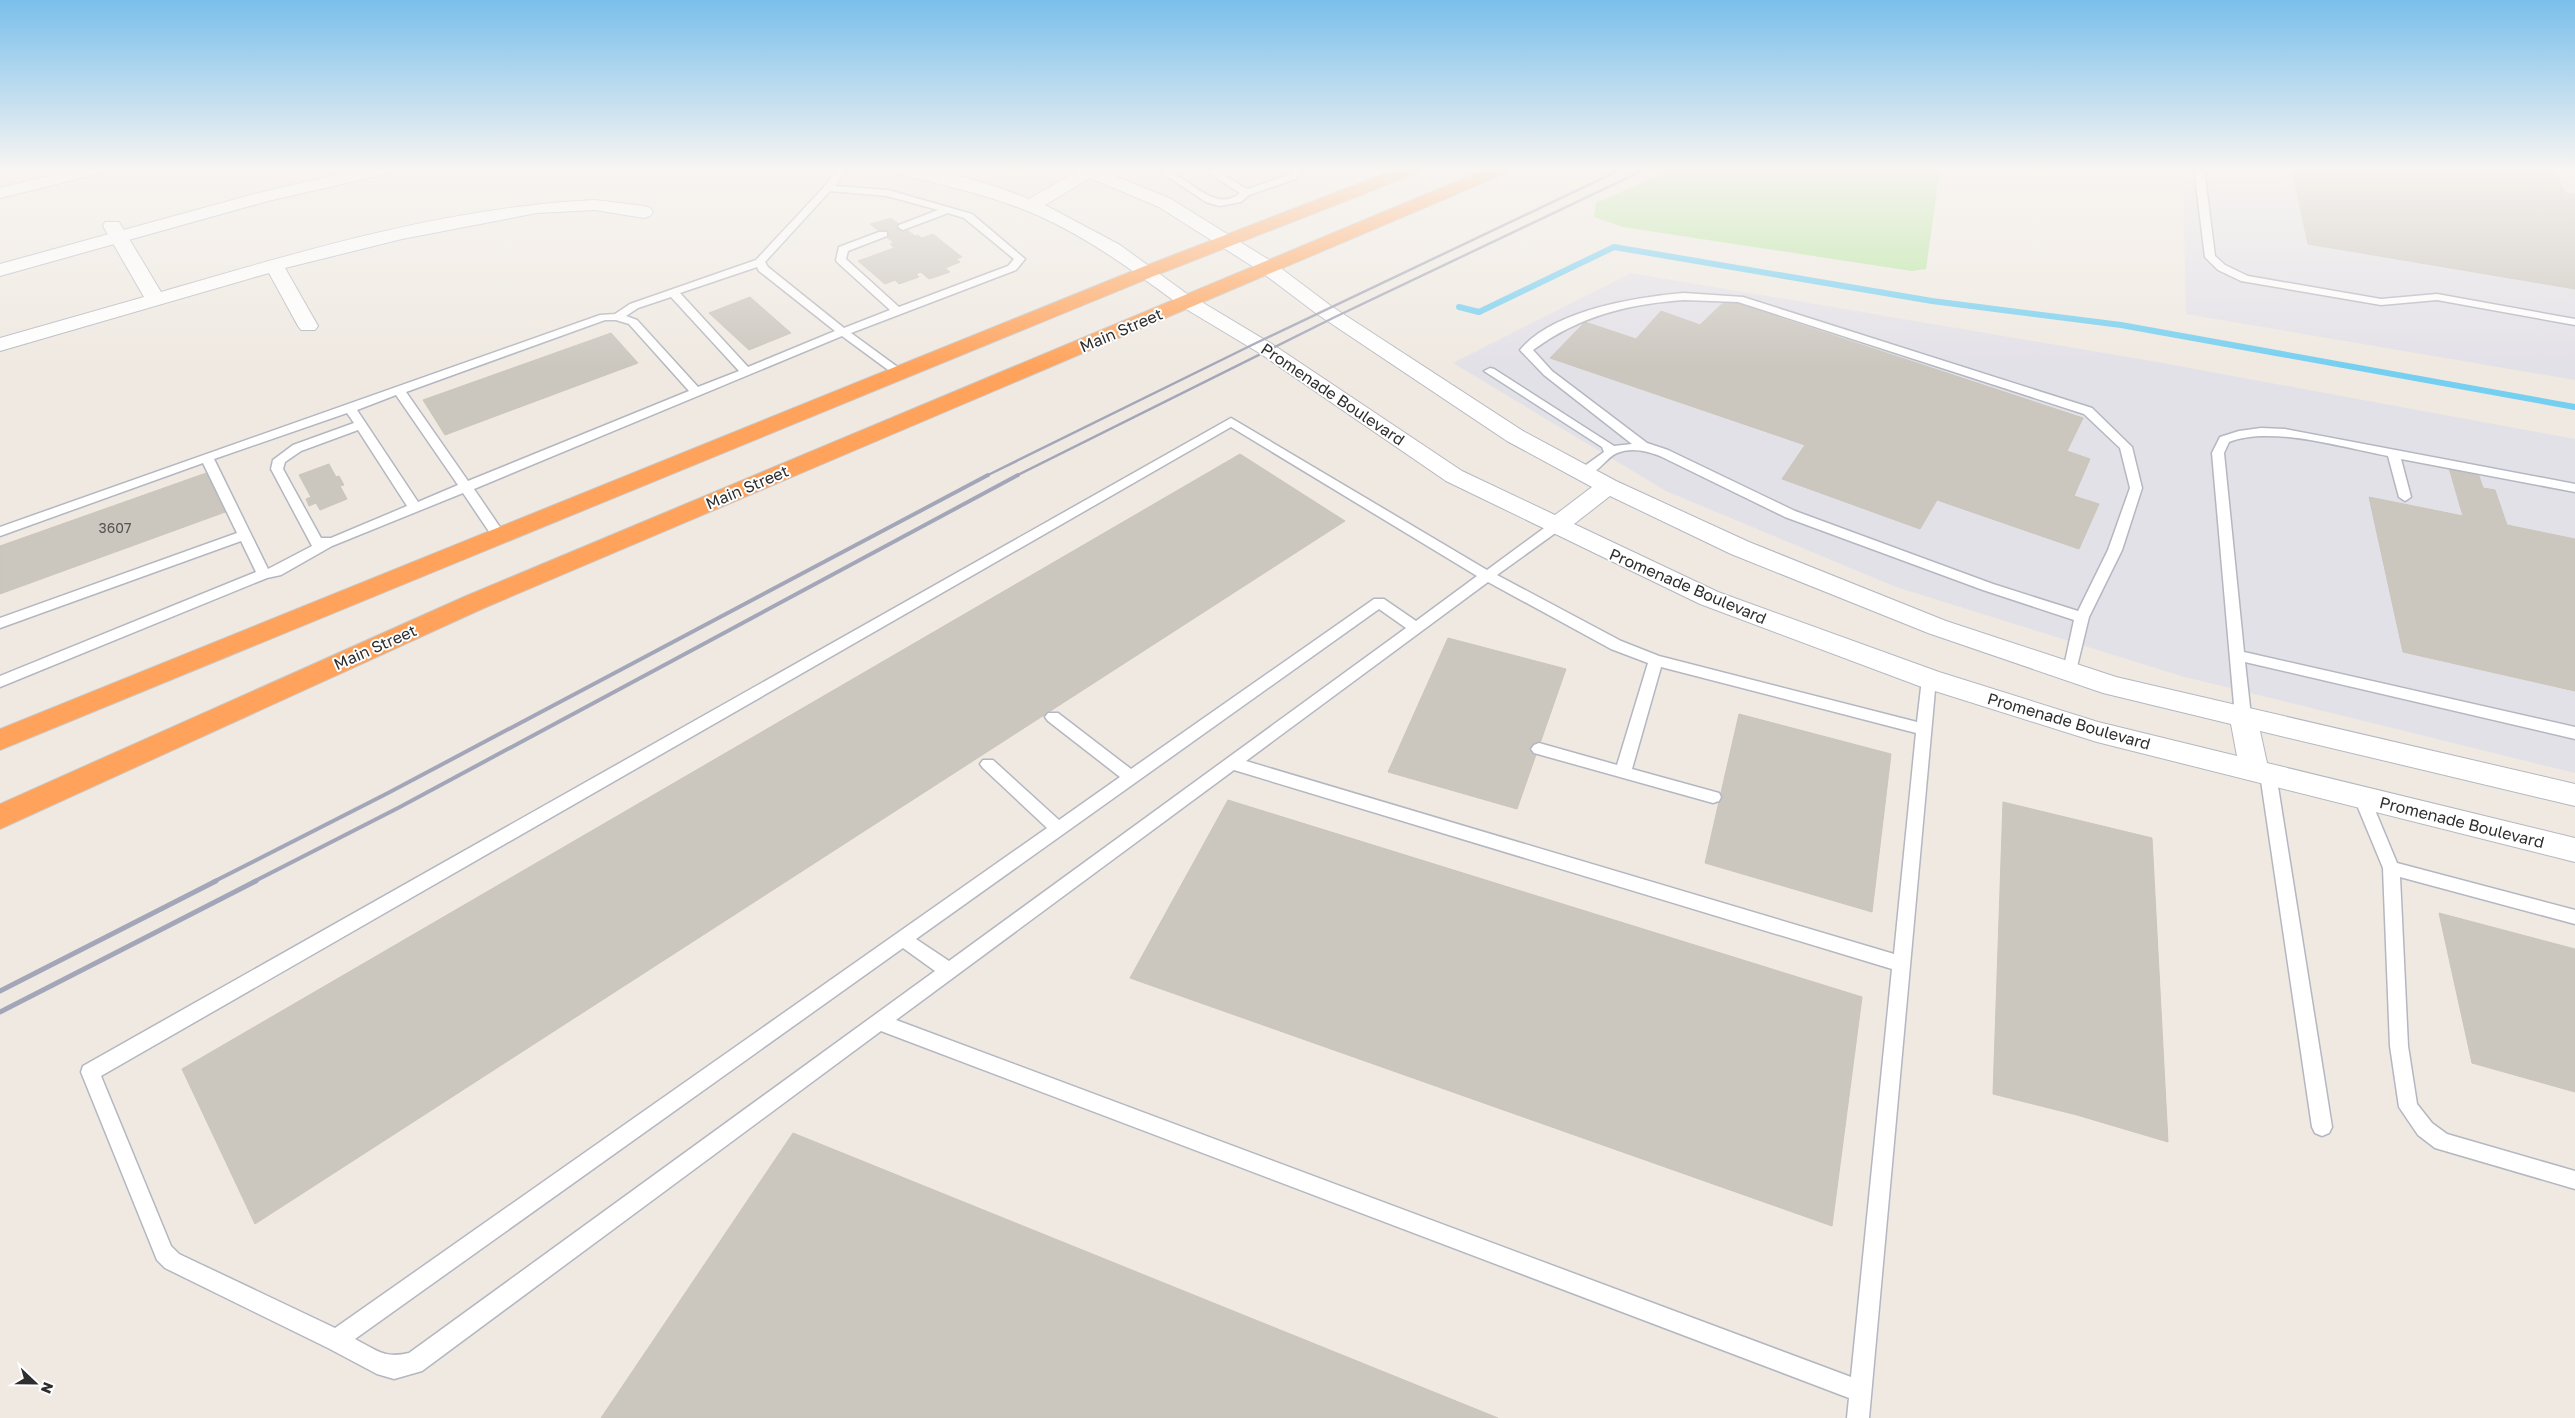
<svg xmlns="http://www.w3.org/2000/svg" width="2575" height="1418" font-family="'Golos Text',sans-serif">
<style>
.industrial{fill:#e3e1e8}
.green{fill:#b6e59e}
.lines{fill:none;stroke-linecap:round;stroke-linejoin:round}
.stream{stroke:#75cff0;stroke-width:6}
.building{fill:#cbc7bf;stroke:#cbc5ba}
.lane-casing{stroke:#b4b7c1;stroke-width:3}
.street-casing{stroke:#b4b7c1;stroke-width:2}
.secondary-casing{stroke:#b4b7c1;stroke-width:2}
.highway-casing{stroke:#c9c9c9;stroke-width:2}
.lane{fill:#fff;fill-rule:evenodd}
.street{fill:#fff;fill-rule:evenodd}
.secondary{fill:#fff;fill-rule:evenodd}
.highway{fill:#ffa35c;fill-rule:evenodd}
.rail-far2{stroke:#a3a6b8;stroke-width:2.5}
.rail-far1{stroke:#a3a6b8;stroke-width:4}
.rail{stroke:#a3a6b8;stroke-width:5}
.labels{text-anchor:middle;stroke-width:4;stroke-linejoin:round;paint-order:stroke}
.number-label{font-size:14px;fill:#555452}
.street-label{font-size:16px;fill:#2e2e2e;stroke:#fff}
</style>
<rect width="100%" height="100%" fill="#efe9e1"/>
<!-- industrial -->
<g class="industrial">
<polygon points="2183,169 2575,169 2575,380 2186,314"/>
<polygon points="1631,273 2157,362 2575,439 2575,773 2181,676 1896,587 1666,491 1453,363"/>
</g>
<!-- green -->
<polygon class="green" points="1673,169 1940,169 1926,269 1912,271 1623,227 1594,217 1596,203"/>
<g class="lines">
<!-- stream -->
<polyline class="stream" points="1459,307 1479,312 1614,247 1932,301 2121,325 2575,407"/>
</g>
<!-- building -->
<g class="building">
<polygon points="2292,169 2554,169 2565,193 2575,194 2575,289 2308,244"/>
<polygon points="891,218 915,236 894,243 870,224"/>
<polygon points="933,234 962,257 956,259 960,262 945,268 950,272 929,279 921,272 916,274 919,277 899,284 895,280 885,284 858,261 894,248 890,244 918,235 922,238"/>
<polygon points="750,297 791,333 749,350 709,313"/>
<polygon points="1726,300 2083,418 2067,451 2090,459 2074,496 2099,504 2079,549 1937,500 1920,529 1782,479 1805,445 1550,358 1585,322 1636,339 1661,311 1700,325"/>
<polygon points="611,333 638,363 445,435 423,400"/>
<polygon points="1240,454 1345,521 255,1224 182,1069"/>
<polygon points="329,464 336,477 339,476 344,485 340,486 347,499 320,510 316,503 309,506 306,499 311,497 299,475"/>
<polygon points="2449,468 2478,473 2483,488 2495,490 2507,525 2575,539 2575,691 2403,652 2369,497 2463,516"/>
<polygon points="209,472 228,511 0,594 0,546"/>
<polygon points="1448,638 1566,669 1517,809 1388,772"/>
<polygon points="1739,714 1891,754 1872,912 1705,863"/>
<polygon points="1228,800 1862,997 1832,1226 1130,978"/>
<polygon points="2003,802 2152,838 2168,1142 2077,1115 1993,1094"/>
<polygon points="2439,913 2575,949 2575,1092 2472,1063"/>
<polygon points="793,1133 1498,1418 601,1418"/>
</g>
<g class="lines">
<defs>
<g id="lane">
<path d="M837,169H847L835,186L888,190L972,214L1025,259L1016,270L851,333L903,371V375H895L842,336L474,489L506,536L504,539H494L463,493L332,546L281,575L267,578L0,687V676L256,572L241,541L0,628V618L237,533L203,463L0,536V527L600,315L615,314L630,304L756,260L825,186ZM830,191L887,196L938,210L899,225L898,227L903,230L948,213L964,218L1014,259L1008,266L899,307L846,259L848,251L887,236V232H879L839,247L836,260L837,262L890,310L844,328L768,267L765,262ZM757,267L759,271L835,331L748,367L680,293ZM671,297L739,371L698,387L637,320L626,316L638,308ZM605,320H616L629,324L689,391L468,481L406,392ZM396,395L458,485L418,502L357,410ZM347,413L354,423L293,445L273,460L271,469L312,546L268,569L214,459ZM358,430L407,506L331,538H321L283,469L285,462L301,451Z"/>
<path d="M1156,169C1184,167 1212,217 1240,193L1202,169H1213L1247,189L1289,175L1293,169H1303L1296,179L1249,195L1241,202L1219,206L1206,202Z"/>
<polygon points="2194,169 2204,169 2215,256 2225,265 2248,276 2381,299 2437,294 2575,319 2575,325 2437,300 2381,305 2241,281 2218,270 2205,257"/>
<path d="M1684,293L1743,297L2092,408L2132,447L2142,488L2122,550L2089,617L2075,675H2065L2063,671L2074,620L1983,590L1785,517L1660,456C1647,451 1631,447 1617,453C1605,458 1594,480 1579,476L1577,473L1579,470L1604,452L1602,447L1484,371L1490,368L1494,369L1614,446L1632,444L1544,375L1520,350C1553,310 1636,297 1684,293ZM1684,300L1738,302L2084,414L2120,448L2130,488L2108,550L2078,611L1993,584L1795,511L1668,450L1647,443L1552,371L1533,350C1579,316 1628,304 1684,300Z"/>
<path d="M1231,418L1487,570L1551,523H1561L1563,526L1561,529L1497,575L1621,641L1659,656L1917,722L1922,679L1924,675H1934L1936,679L1869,1418H1847L1849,1398L881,1031L422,1371L394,1379L377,1374L328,1348L165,1268L157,1260L81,1072L83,1066ZM1231,427L1477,576L1416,621L1384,599H1374L1131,769L1058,713H1048L1045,717L1048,721L1120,777L1059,820L993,760H983L980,764L983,768L1047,828L335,1328L179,1254L171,1246L101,1076ZM1488,582L1611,649L1648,663L1617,765L1539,743L1534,745L1531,749L1534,753L1713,803L1719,801L1721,797L1719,793L1632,769L1661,667L1916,733L1894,954L1246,761ZM1379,609L1406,628L949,961L916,939ZM1234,770L1892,969L1851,1377L896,1020ZM903,948L935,971L409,1353C385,1359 376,1350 355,1339Z"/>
<path d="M2261,428L2285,429L2575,484V492L2401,459L2411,497L2405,501L2399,497L2388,456C2344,448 2271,425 2229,442L2224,453L2244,652L2575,727V739L2245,662L2251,716L2248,720H2238L2235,716L2212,453L2220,437L2239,431Z"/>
<polygon points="2268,768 2274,770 2276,774 2332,1127 2329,1133 2322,1136 2315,1133 2312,1127 2260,774 2262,770"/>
<polygon points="2362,792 2368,794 2370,798 2397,863 2575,910 2575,924 2400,877 2408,1046 2417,1104 2432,1123 2447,1134 2575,1171 2575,1189 2435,1148 2418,1135 2399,1107 2390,1046 2383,868 2354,798 2356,794"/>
</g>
<g id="street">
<polygon points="76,169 105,169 102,173 0,198 0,188"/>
<path d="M595,200L644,206L650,208L653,212L650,216L644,218L595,210L537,213L402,239L285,268L318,326L315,330H301L298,326L269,273L0,351V338L144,297L103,226L105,222H119L161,292C302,251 447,207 595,200Z"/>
<path d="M1267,261L1274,263L1331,306L1523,431L1616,481L1749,542L1946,621L2116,677L2575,784V806L2260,731L2267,763L2575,838V862L2097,742L1919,686L1700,604L1446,481L1261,354L1181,306L1178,302L1181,298H1195L1275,346L1462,471L1555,515L1592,487L1507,441L1317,314L1260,271L1257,267L1260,263ZM1610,496L1731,554L1928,633L2103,693L2231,724L2237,756L2098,722L1939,672L1718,592L1574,524Z"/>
</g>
<g id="secondary">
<polygon points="362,169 393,169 390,173 268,201 0,276 0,264 258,193"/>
<path d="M892,169C938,166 987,182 1029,199L1076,172L1074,169H1098L1171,199L1274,263L1277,267L1274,271H1260L1159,207L1090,178L1045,205L1120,245L1198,302L1195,306H1181C1135,272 1089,238 1037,215C991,195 943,185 895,173Z"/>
</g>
<g id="highway">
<polygon points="1396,169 1420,169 1417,173 1154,276 0,750 0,729 1140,268"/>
<polygon points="1486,169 1509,169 1506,173 484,608 0,829 0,804 466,596"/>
</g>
</defs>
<!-- lane casing -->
<use href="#lane" class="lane-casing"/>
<!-- street casing -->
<use href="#street" class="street-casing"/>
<!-- secondary casing -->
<use href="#secondary" class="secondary-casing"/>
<!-- highway casing -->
<use href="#highway" class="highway-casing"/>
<!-- lane -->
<use href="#lane" class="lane"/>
<!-- street -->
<use href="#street" class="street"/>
<!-- secondary -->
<use href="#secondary" class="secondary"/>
<!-- highway -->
<use href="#highway" class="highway"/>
<!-- rail-far2 -->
<g class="rail-far2">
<polyline points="986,476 1256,343 1622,169"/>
<polyline points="1016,476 1335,317 1646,169"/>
</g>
<!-- rail-far1 -->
<g class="rail-far1">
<polyline points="213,882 388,793 988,475"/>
<polyline points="253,882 398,808 1018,475"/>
</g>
<!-- rail -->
<g class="rail">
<polyline points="0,991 216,881"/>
<polyline points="0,1012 256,881"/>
</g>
</g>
<!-- sky -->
<linearGradient id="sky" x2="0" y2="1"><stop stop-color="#7abfeb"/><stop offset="0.46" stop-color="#f8f5f2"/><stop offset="1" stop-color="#f8f5f2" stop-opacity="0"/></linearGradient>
<rect width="2575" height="367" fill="url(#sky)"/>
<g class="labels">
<!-- number labels -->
<g class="number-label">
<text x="115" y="533">3607</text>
</g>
<!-- street labels -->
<g class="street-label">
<text transform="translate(1121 330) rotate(-23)" y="6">Main Street</text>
<text transform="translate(1333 394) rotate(34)" y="6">Promenade Boulevard</text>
<text transform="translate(747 487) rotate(-23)" y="6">Main Street</text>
<text transform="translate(1688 586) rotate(23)" y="6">Promenade Boulevard</text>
<text transform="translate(375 647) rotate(-24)" y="6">Main Street</text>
<text transform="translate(2069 721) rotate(16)" y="6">Promenade Boulevard</text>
<text transform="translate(2462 822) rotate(14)" y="6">Promenade Boulevard</text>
</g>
</g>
<!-- north arrow -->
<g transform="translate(35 1383) rotate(112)" stroke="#ffffff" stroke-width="4" paint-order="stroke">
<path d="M0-4L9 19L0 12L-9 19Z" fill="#2e2e2e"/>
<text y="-8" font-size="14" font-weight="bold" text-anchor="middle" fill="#2e2e2e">N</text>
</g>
</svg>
